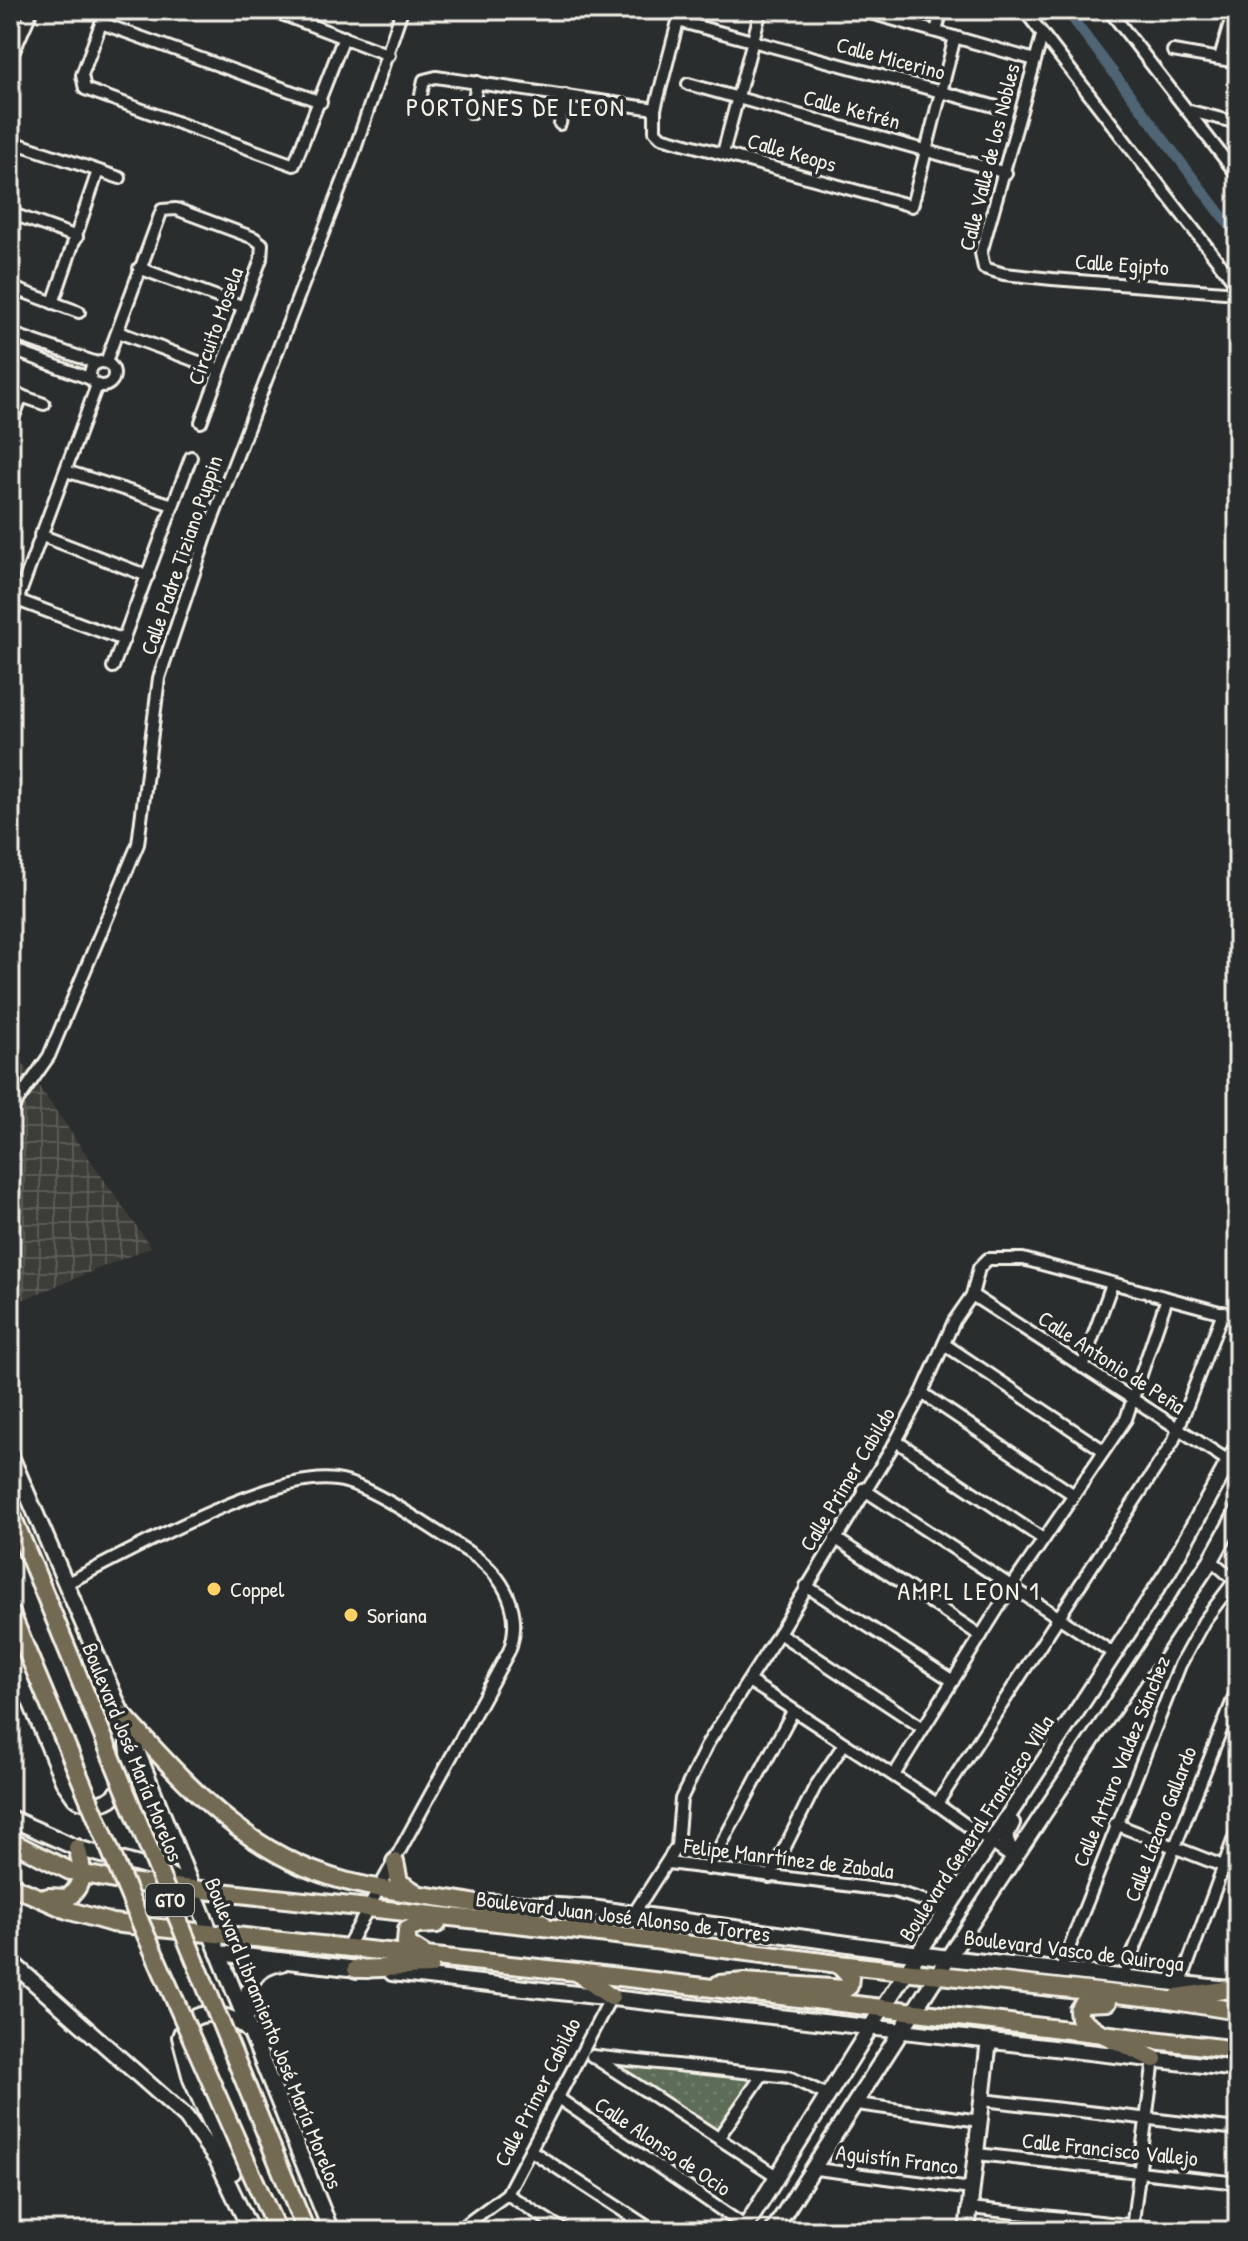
<svg xmlns="http://www.w3.org/2000/svg" width="1248" height="2241" font-family="'Patrick Hand',sans-serif">
<style>
.industrial{fill:url(#industrial-grid)}
.park{fill:url(#park-dots);stroke:#a8ae9f;stroke-width:2}
.lines{fill:none;stroke-linecap:round;stroke-linejoin:round}
.canal{stroke:#506574;stroke-width:10}
.street-casing{stroke:#f4f1e8;stroke-width:16}
.secondary-casing{stroke:#f4f1e8;stroke-width:20}
.primary-casing{stroke:#f4f1e8;stroke-width:22}
.street{stroke:#2a2d2e;stroke-width:10}
.secondary{stroke:#2a2d2e;stroke-width:14}
.primary{stroke:#736b52;stroke-width:16}
.primary-bridge-casing{stroke:#f4f1e8;stroke-width:22;stroke-linecap:butt}
.primary-bridge{stroke:#736b52;stroke-width:16}
.poi-dot{fill:#ffd166;stroke:#2a2d2e;stroke-width:3}
.labels{text-anchor:middle;stroke-width:7;stroke-linejoin:round;paint-order:stroke}
.shield{fill:#2a2d2e;stroke:#b7b6b0;stroke-width:2}
.shield-label{font-size:20px;font-weight:bold;fill:#f4f1e8}
.street-label{font-size:22px;fill:#f4f1e8;stroke:#2a2d2e}
.poi-label{font-size:22px;fill:#f4f1e8;stroke:#2a2d2e;text-anchor:start}
.quarter-label{font-size:26px;letter-spacing:2px;fill:#f4f1e8;stroke:#2a2d2e}
</style>
<defs>
<pattern id="industrial-grid" width="8" height="8" patternUnits="userSpaceOnUse" patternTransform="scale(2)"><rect width="8" height="8" fill="#3e3d39"/><path d="M0 4h8M4 0v8" fill="none" stroke="#5a5a56"/></pattern>
<pattern id="park-dots" width="8" height="8" patternUnits="userSpaceOnUse" patternTransform="scale(2)"><rect width="8" height="8" fill="#5b6c56"/><path d="M2 2h.1M6 6h.1" fill="none" stroke="#73816e" stroke-width="1.8" stroke-linecap="round"/></pattern>
</defs>
<rect width="100%" height="100%" fill="#2a2d2e"/>
<filter id="ink" filterUnits="userSpaceOnUse"><feTurbulence type="fractalNoise" baseFrequency=".0125" numOctaves="2"/><feDisplacementMap in="SourceGraphic" scale="16" xChannelSelector="R" yChannelSelector="G"/><feConvolveMatrix kernelMatrix="1 2 1 2 8 2 1 2 1" color-interpolation-filters="sRGB"/></filter>
<g filter="url(#ink)">
<!-- industrial -->
<polygon class="industrial" points="10,1045 151,1247 10,1305"/>
<!-- park -->
<polygon class="park" points="620,2065 754,2078 716,2129 619,2072 616,2067"/>
<g class="lines">
<!-- canal -->
<polyline class="canal" points="1066,10 1238,237"/>
<defs>
<g id="street">
<polyline points="106,10 82,75 85,89 294,165 344,37"/>
<polyline points="271,10 389,55"/>
<polyline points="681,10 655,109 655,131 661,137 912,206 955,37"/>
<polyline points="860,10 1035,60"/>
<polyline points="1024,10 1238,287"/>
<polyline points="1109,10 1238,176"/>
<polyline points="678,21 1001,108"/>
<polyline points="101,23 321,102"/>
<polyline points="936,31 942,10"/>
<polyline points="1042,36 981,253 984,268 1004,274 1052,279 1238,293"/>
<polyline points="1173,51 1238,62"/>
<polyline points="1220,58 1234,10"/>
<polyline points="10,60 32,10"/>
<polyline points="688,84 1006,173"/>
<polyline points="420,100 424,80 436,77 655,109"/>
<polyline points="1190,111 1238,123"/>
<polyline points="472,113 477,82"/>
<polyline points="560,124 565,95"/>
<polyline points="10,141 120,178"/>
<polyline points="723,153 761,10"/>
<polyline points="10,213 77,237"/>
<polyline points="139,268 244,307"/>
<polyline points="10,287 79,312"/>
<polyline points="53,303 98,171"/>
<polyline points="118,332 220,370"/>
<polyline points="10,333 97,363"/>
<polyline points="10,349 91,379"/>
<circle cx="102" cy="374" r="12"/>
<polyline points="106,362 162,210 176,209 254,238 262,244 261,259 201,422"/>
<polyline points="10,392 44,404"/>
<polyline points="10,426 22,396"/>
<polyline points="66,471 173,505"/>
<polyline points="40,535 148,576"/>
<polyline points="17,600 124,640"/>
<polyline points="10,620 97,385"/>
<polyline points="113,667 191,457"/>
<polyline points="10,1112 49,1056 138,844 159,678 209,528 352,158 402,10"/>
<polyline points="972,1295 1230,1462"/>
<polyline points="944,1344 1103,1450"/>
<polyline points="1082,1367 1112,1284"/>
<polyline points="922,1393 1074,1495"/>
<polyline points="896,1441 1043,1539"/>
<polyline points="863,1489 1113,1653"/>
<polyline points="835,1538 981,1636"/>
<polyline points="1211,1560 1238,1583"/>
<path d="M65,1584C126,1554 278,1466 342,1481C377,1489 438,1533 470,1553C504,1575 524,1612 509,1651L347,1947"/>
<polyline points="806,1586 953,1681"/>
<polyline points="779,1633 923,1728"/>
<polyline points="749,1681 937,1804 1012,1858"/>
<polyline points="894,1775 1012,1586 1126,1419 1167,1298"/>
<polyline points="937,1804 1173,1442 1223,1312"/>
<polyline points="1115,1824 1238,1872"/>
<polyline points="668,1863 893,1891 923,1900 947,1913"/>
<polyline points="708,1869 793,1711"/>
<polyline points="770,1877 815,1787 844,1744"/>
<polyline points="634,1913 677,1846 681,1799 708,1743 779,1633 896,1441 922,1393 954,1321 972,1295 979,1268 988,1259 1023,1259 1238,1317"/>
<polyline points="1060,1971 1180,1665 1204,1621 1238,1576"/>
<polyline points="1123,1978 1238,1687"/>
<polyline points="1180,1985 1238,1827"/>
<polyline points="592,2056 789,2077 829,2096"/>
<polyline points="595,2058 778,2177"/>
<polyline points="558,2098 746,2227"/>
<polyline points="983,2100 1238,2129"/>
<polyline points="857,2104 980,2121"/>
<polyline points="719,2137 763,2074"/>
<polyline points="530,2150 654,2231"/>
<polyline points="977,2154 1238,2183"/>
<polyline points="816,2169 972,2189"/>
<polyline points="507,2194 565,2231"/>
<polyline points="970,2208 1184,2231"/>
<polyline points="1132,2229 1154,2059"/>
<polyline points="457,2231 507,2194 611,1997"/>
</g>
<g id="secondary">
<polyline points="10,1454 122,1714 331,2231"/>
<path d="M10,1652L63,1781L75,1798C116,1818 134,1777 128,1743"/>
<polyline points="10,1818 77,1848 164,1872 191,1888"/>
<polyline points="1012,1823 1005,1837 1013,1859"/>
<polyline points="489,1902 592,1908 948,1958 1238,1990"/>
<polyline points="218,1953 367,1970"/>
<polyline points="10,1961 186,2117 217,2160 251,2231"/>
<polyline points="392,1973 1238,2069"/>
<path d="M248,2014C244,1986 254,1967 282,1963"/>
<path d="M233,2172L191,2079L180,2037C190,2004 229,2011 249,2031"/>
<polyline points="743,2231 882,2009 1169,1570 1238,1445"/>
<polyline points="773,2231 948,1958 1211,1560 1238,1511"/>
<polyline points="967,2231 989,2040"/>
</g>
<g id="primary">
<polyline points="10,1511 34,1568"/>
<path d="M122,1714C194,1792 252,1862 362,1885C423,1898 484,1899 542,1922"/>
<polyline points="10,1841 70,1871 119,1881 608,1934 838,1964 1162,1999 1238,2011"/>
<polyline points="395,1862 399,1882 415,1892"/>
<polyline points="10,1885 67,1910 112,1923 577,1972 1238,2050"/>
<path d="M48,1897L68,1898C86,1883 83,1867 77,1848"/>
<polyline points="422,1953 406,1943 407,1930 418,1925 437,1924"/>
<polyline points="356,1969 430,1966"/>
<polyline points="578,1973 611,1997"/>
<polyline points="719,1984 745,1982 845,1989 849,1986 850,1977 838,1964"/>
<polyline points="1178,1997 1230,1989"/>
<polyline points="1107,2002 1084,2003 1078,2010 1079,2018 1102,2034 1154,2059"/>
</g>
</defs>
<!-- street casing -->
<use href="#street" class="street-casing"/>
<!-- secondary casing -->
<use href="#secondary" class="secondary-casing"/>
<!-- primary casing -->
<use href="#primary" class="primary-casing"/>
<!-- street -->
<use href="#street" class="street"/>
<!-- secondary -->
<use href="#secondary" class="secondary"/>
<!-- primary -->
<use href="#primary" class="primary"/>
<defs>
<g id="primary-bridge">
<polyline points="34,1568 306,2231"/>
<polyline points="10,1611 142,1926 277,2231"/>
</g>
</defs>
<!-- primary-bridge casing -->
<use href="#primary-bridge" class="primary-bridge-casing"/>
<!-- primary-bridge -->
<use href="#primary-bridge" class="primary-bridge"/>
</g>
</g>
<!-- markers -->
<g class="poi-dot">
<circle cx="214" cy="1589" r="8"/>
<circle cx="351" cy="1615" r="8"/>
</g>
<g class="labels">
<!-- shield labels -->
<rect class="shield" x="146" y="1884" width="48" height="32" rx="6"/>
<g class="shield-label">
<text x="170" y="1907">GTO</text>
</g>
<!-- street labels -->
<g class="street-label">
<text transform="translate(891 58) rotate(15)" y="8">Calle Micerino</text>
<text transform="translate(852 109) rotate(15)" y="8">Calle Kefrén</text>
<text transform="translate(792 152) rotate(16)" y="8">Calle Keops</text>
<text transform="translate(989 157) rotate(-76)" y="8">Calle Valle de los Nobles</text>
<text transform="translate(1122 264) rotate(4)" y="8">Calle Egipto</text>
<text transform="translate(215 326) rotate(-70)" y="8">Circuito Mosela</text>
<text transform="translate(181 555) rotate(-71)" y="8">Calle Padre Tiziano Puppin</text>
<text transform="translate(1112 1362) rotate(33)" y="8">Calle Antonio de Peña</text>
<text transform="translate(847 1479) rotate(-59)" y="8">Calle Primer Cabildo</text>
<text transform="translate(133 1752) rotate(68)" y="8">Boulevard José María Morelos</text>
<text transform="translate(1121 1761) rotate(-68)" y="8">Calle Arturo Valdez Sánchez</text>
<text transform="translate(1160 1824) rotate(-69)" y="8">Calle Lázaro Gallardo</text>
<text transform="translate(976 1828) rotate(-57)" y="8">Boulevard General Francisco Villa</text>
<text transform="translate(789 1858) rotate(7)" y="8">Felipe Manrtínez de Zabala</text>
<text transform="translate(623 1916) rotate(7)" y="8">Boulevard Juan José Alonso de Torres</text>
<text transform="translate(1074 1950) rotate(7)" y="8">Boulevard Vasco de Quiroga</text>
<text transform="translate(274 2033) rotate(68)" y="8">Boulevard Libramiento José María Morelos</text>
<text transform="translate(537 2092) rotate(-63)" y="8">Calle Primer Cabildo</text>
<text transform="translate(663 2146) rotate(34)" y="8">Calle Alonso de Ocio</text>
<text transform="translate(1110 2149) rotate(6)" y="8">Calle Francisco Vallejo</text>
<text transform="translate(897 2159) rotate(7)" y="8">Aguistín Franco</text>
</g>
<!-- poi labels -->
<g class="poi-label">
<text x="230" y="1597">Coppel</text>
<text x="367" y="1623">Soriana</text>
</g>
<!-- quarter labels -->
<g class="quarter-label">
<text x="516" y="116">PORTONES DE LEON</text>
<text x="969" y="1600">AMPL LEON 1</text>
</g>
</g>
<!-- margin -->
<rect width="1248" height="2241" fill="none" stroke="#2a2d2e" stroke-width="40"/>
<rect x="20" y="20" width="1208" height="2201" fill="none" stroke="#f4f1e8" stroke-width="3" filter="url(#ink)"/>
</svg>
